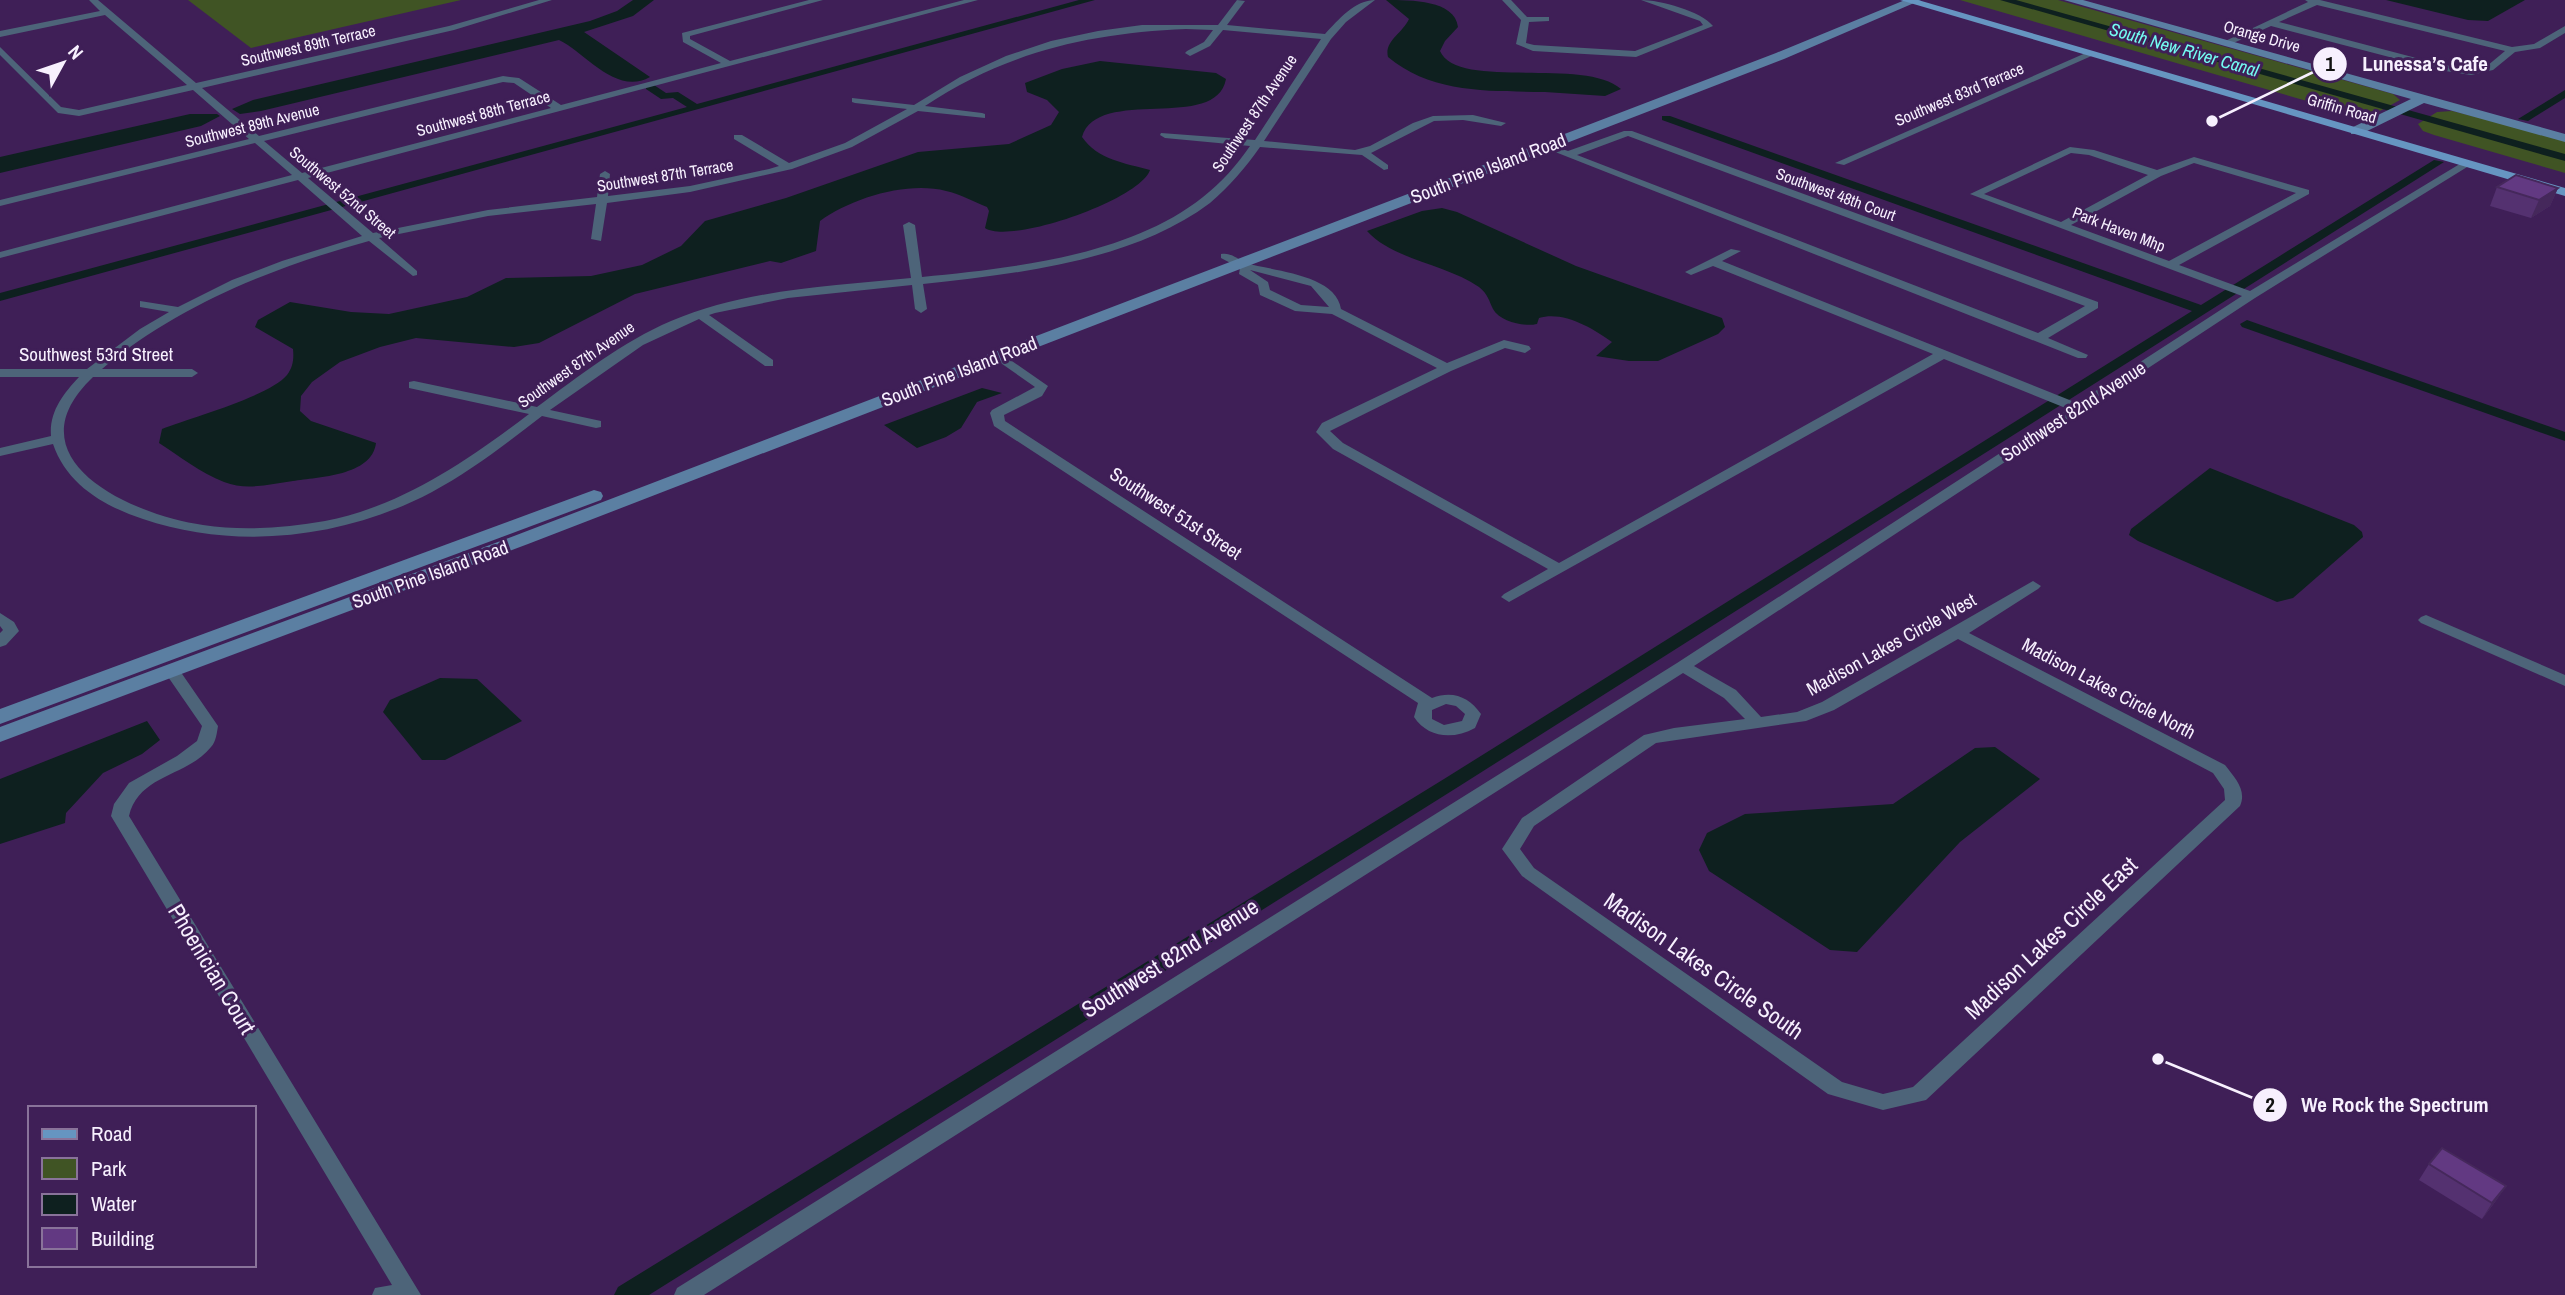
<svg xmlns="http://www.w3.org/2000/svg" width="2565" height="1295" font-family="'Archivo Narrow',sans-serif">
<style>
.green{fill:#405424}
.water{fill:#0e201f}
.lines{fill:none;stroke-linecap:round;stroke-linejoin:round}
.canal{fill:#0e201f;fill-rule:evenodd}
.street{fill:#4d6479;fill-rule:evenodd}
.secondary{fill:#5b7fa2;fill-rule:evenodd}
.primary{fill:#6695c1;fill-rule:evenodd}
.wall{fill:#543170}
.shaded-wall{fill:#45285b}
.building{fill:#623982;stroke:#45285b;stroke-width:2}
.labels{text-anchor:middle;stroke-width:6;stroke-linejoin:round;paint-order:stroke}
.far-street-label{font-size:16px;fill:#f7f0fe;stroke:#3f1f57}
.far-water-label{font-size:18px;font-style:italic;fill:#74fdf2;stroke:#3f1f57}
.street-label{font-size:19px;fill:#f7f0fe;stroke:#3f1f57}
.near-street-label{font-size:23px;fill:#f7f0fe;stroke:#3f1f57}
.leader{fill:none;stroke:#f7f0fe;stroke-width:2.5}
.callout-dot{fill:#f7f0fe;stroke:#3f1f57;stroke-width:2.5}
.mark-label{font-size:21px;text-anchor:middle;font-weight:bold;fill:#111}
.callout-label{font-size:21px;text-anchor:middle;font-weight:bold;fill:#f7f0fe;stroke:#3f1f57;stroke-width:6;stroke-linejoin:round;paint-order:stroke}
</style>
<rect width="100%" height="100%" fill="#3f1f57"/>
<!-- green -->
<g class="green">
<polygon points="188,0 461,0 251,48"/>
<polygon points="1960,0 2058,0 2393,94 2400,100 2378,112 2348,113"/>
<polygon points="2452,111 2565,139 2565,173 2434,135 2423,131 2418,124 2437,112"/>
</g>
<!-- water -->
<g class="water">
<path d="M633,0H654L633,16L584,32L650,77C616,96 586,53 559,40L261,111L240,114L232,109L253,100L590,21L617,11Z"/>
<path d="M1386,0C1411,0 1455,0 1458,27L1445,41L1440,51C1457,91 1584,56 1621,89L1605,96C1585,95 1565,93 1545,92C1491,91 1432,94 1388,57C1384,41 1402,34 1409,19Z"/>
<polygon points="2386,0 2525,0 2488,21 2468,20"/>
<path d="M1100,61L1216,73L1226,79C1216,133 1098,85 1082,137C1098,160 1125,163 1150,170C1140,200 1010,245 985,228L989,211L987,207C974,202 960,194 946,191C907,181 852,198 820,221L816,251L781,263L770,261L635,294L539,343L514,347L416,338L380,347L340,362L312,382L301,396L300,411L311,421L376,443C372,476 318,477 293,481C270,484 247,491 224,482C201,473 179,456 159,443L162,429C190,418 270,396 287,375C293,367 294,359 293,349L255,327L258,320L290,302L351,312L389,314L467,297L506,278L591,276L642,265L681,246L705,221L786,198L918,152L1009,144L1051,125L1059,112L1047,100L1027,92L1025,83L1062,69Z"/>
<polygon points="190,114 217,114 220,116 201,126 0,173 0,157"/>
<path d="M1442,208L1457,212L1576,266L1722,318L1725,327L1718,334L1658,361H1629L1596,356L1612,342C1592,328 1564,311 1539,318L1537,324C1525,327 1500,322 1493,309C1489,301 1488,294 1479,287C1446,264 1393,260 1367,231L1422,211Z"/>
<polygon points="982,388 1002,393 977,402 961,428 946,437 917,448 884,425"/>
<polygon points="2210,468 2354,525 2362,532 2363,537 2293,598 2277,602 2138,541 2129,535 2131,529"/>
<polygon points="440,678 477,679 522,721 445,760 422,760 383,712 390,700"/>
<polygon points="147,721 160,740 142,754 103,773 66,813 65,823 0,844 0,779"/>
<polygon points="1995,747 2040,779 1960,842 1857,952 1830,950 1709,871 1699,850 1707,833 1745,814 1893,804 1975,748"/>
</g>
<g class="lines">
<!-- canal -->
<g class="canal">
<polygon points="1079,0 1095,0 0,301 0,293 687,107 673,98 661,99 646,89 646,85 654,85 666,93 678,92 697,104"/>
<polygon points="2000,0 2016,0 2565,154 2565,161"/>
<polygon points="2565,90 2565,98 2528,121 2518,119"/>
<polygon points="1662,116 1670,116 2201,305 2434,160 2444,162 1458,787 649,1295 614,1295 618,1287 1444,779 2192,311 1662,120"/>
<polygon points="2247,320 2565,432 2565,441 2242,327 2240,324"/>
</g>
<!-- street -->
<g class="street">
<path d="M89,0H98L196,83L449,26L539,0H552L454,30L202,88L259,136L503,76L519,78L561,105L721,63L683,42L682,33L809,0H823L690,36V39L730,61L964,0H978L308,178L373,233L488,210L597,197L600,174L605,171L610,174L608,196L690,186L769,169L779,166L734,139V135H742L789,163L845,143L907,109L855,103L852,102V98L914,105L960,77L1006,56L1051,41L1098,31L1142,25H1218L1237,0L1245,1L1227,25L1325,34C1338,20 1355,0 1375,0L1346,22L1331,39L1264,141L1355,150L1370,146L1413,123L1433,116L1473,115L1506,123L1501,126L1463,120L1434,121L1371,153L1388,165V169L1384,170L1362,155L1260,147C1246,167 1229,187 1210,203C1133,261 1017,274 923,284L927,309L921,313L915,309L912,285L788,298L715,313L709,315L773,360V366H765L699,319L643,345L550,410L601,421V427L596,428L542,416C507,443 471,471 432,492C345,538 237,551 143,519C104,506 67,485 53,444L0,456V448L51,436C49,412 63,394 79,377H0V369H87L140,329L169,312L140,307V301L178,307L232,280L282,261L362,236L298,180L0,258V252L292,175L255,143L0,206V200L249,139L193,90L79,116L58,113L0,55V47L61,107L79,110L187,85L105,15L0,37V31L100,11ZM1186,29L1213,30L1204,42L1187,51L1185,53L1190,56L1210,46L1223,30L1321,39L1255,140L1161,133L1160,135L1165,138L1250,146C1237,165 1221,183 1203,197C1129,256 1013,268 922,277L915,225L909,222L903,225L911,278C830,286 747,289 671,321C622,342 579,376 537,407L414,381L409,382V388L529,414C467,461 402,506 325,521C285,528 243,531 203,525C132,515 7,459 93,377H192L198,373L192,369H102C178,305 274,267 369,241L413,276L417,275V271L379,238L488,216L596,204L591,239L601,241L607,203L690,192L792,169L852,147L918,111L985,118V114L982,113L925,106C1006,52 1090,33 1186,29ZM503,82L514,83L551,108L302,173L264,141Z"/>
<path d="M1502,0H1511L1527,17H1549V21L1529,22L1526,43L1534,45L1635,51L1703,25L1700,21L1641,0C1660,0 1701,11 1713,26L1636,57L1533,51L1516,44L1521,20Z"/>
<path d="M2305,0H2320L2512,47L2534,44L2565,26V33L2540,48L2515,52L2493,70L2471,75L2439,70L2271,26L2229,45L2221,43L2308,2ZM2317,5L2505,51L2487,66L2471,69L2439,64L2279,22Z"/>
<polygon points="2088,52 2096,54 1844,165 1835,163"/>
<path d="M1624,131H1632L2098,302V308L2048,338L2088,355L2086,358H2078L1540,146L1545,143L1568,151ZM1628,136L2085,306L2038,333L1577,155Z"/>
<path d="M2070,147L2094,150L2157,170L2194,157L2309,190V194L2179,265L2250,291L2463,162L2472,164L2255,298L1694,666L1736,690L1761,717L1797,712L1822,702L2033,581L2041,586L2038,589L1969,633L2225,765C2235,778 2247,790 2240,806L1926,1100L1883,1110L1828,1094L1522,876L1502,849L1522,818L1644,735L1674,728L1745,719L1724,698L1683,673L704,1295H674L677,1288L1677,663L2068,409L1944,359L1509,602L1501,597L1504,594L1548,569L1333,449L1316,432L1322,423L1437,368L1332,314L1295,311L1260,295L1258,285L1239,274L1240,268L1221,258V254C1231,252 1237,259 1246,263C1272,271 1336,274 1341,309L1447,363L1504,340L1529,346L1531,349L1525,353L1505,348L1451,371L1330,431L1343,443L1559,563L1933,354L1713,266L1691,275L1685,272L1731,249L1741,251L1722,261L2077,403L2242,296L1970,194ZM2071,153L2089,155L2148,175L2061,222L1984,194ZM2194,163L2296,193L2169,261L2071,225L2161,176ZM1250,270L1311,286L1329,307L1301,305L1270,290L1268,282ZM1958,639L2213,773L2224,789L2225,800L1913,1087L1883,1094L1842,1082L1534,868L1520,849L1534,826L1656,743L1806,721L1834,710Z"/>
<path d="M999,352L1048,386L1042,396L1004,415L1005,421L1432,698C1453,690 1469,697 1481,714L1475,728C1453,740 1428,738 1414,717L1418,703L994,426L990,413L992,410L1035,387L995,359V353ZM1446,704L1456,706L1465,714L1462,721L1444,725L1432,719V710Z"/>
<polygon points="0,613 14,622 19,631 6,645 0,647 0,633 3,630 0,626"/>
<polygon points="2426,615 2565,675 2565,686 2421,623 2418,620 2421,617"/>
<path d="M172,666L178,668L218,726C217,732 216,742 211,747C187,777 139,774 129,816L421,1295H372L375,1288L392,1285L111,816L114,804L129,783L177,756L197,741L202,726L164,671Z"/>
</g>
<!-- secondary -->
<g class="secondary">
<polygon points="1905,0 1921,0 1784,59 528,544 0,742 0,727 514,536 1776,53"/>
<polygon points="2064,0 2083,0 2565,134 2565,142 2424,103 2361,134 2351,134 2351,128 2411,99"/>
<polygon points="594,490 601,492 603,496 601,500 0,724 0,709"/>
</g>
<!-- primary -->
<polygon class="primary" points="1900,0 1918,0 2565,188 2565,196"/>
</g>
<!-- wall -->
<g class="wall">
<polygon points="2497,187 2558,188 2550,206 2531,218 2490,206"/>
<polygon points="2429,1164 2506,1186 2495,1202 2482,1219 2419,1180"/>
</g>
<!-- shaded-wall -->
<g class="shaded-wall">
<polygon points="2558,188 2550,206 2531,218 2539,200"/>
<polygon points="2506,1186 2495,1202 2482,1219 2492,1203"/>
</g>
<!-- building -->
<g class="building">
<polygon points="2516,175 2558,188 2539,200 2497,187"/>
<polygon points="2442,1148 2506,1186 2492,1203 2429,1164"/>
</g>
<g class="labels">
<!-- far-street labels -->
<g class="far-street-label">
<text transform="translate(2262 36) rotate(16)" y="6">Orange Drive</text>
<text transform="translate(308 45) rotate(-13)" y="6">Southwest 89th Terrace</text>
<text transform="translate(1959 94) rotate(-23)" y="6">Southwest 83rd Terrace</text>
<text transform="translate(2342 108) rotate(16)" y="6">Griffin Road</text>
<text transform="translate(483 113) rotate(-15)" y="6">Southwest 88th Terrace</text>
<text transform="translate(1254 113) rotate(-56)" y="6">Southwest 87th Avenue</text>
<text transform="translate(252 125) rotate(-14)" y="6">Southwest 89th Avenue</text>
<text transform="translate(665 175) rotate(-9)" y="6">Southwest 87th Terrace</text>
<text transform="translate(343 192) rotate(40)" y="6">Southwest 52nd Street</text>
<text transform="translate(1836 194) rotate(20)" y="6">Southwest 48th Court</text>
<text transform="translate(2119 229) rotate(21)" y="6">Park Haven Mhp</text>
<text transform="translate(576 364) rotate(-35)" y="6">Southwest 87th Avenue</text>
</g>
<!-- far-water labels -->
<g class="far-water-label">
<text transform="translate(2184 50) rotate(16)" y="6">South New River Canal</text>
</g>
<!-- street labels -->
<g class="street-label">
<text transform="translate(1488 168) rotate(-21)" y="7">South Pine Island Road</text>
<text x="96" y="361">Southwest 53rd Street</text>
<text transform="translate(959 371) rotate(-21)" y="7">South Pine Island Road</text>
<text transform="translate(2073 411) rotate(-33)" y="7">Southwest 82nd Avenue</text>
<text transform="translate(1176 513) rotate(33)" y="7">Southwest 51st Street</text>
<text transform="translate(430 574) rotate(-20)" y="7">South Pine Island Road</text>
<text transform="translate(1891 644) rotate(-29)" y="7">Madison Lakes Circle West</text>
<text transform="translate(2109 688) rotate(28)" y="7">Madison Lakes Circle North</text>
</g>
<!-- near-street labels -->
<g class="near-street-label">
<text transform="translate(2051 938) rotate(-43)" y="8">Madison Lakes Circle East</text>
<text transform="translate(1170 958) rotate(-32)" y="8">Southwest 82nd Avenue</text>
<text transform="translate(1704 966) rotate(35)" y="8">Madison Lakes Circle South</text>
<text transform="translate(212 969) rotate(59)" y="8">Phoenician Court</text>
</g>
</g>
<!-- callouts -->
<path class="leader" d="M2212 121L2330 64M2158 1059L2270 1105"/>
<g class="callout-dot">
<circle cx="2212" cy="121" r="7"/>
<circle cx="2158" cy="1059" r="7"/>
<circle cx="2330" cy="64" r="18"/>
<circle cx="2270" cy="1105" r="18"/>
</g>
<g class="mark-label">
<text x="2330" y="71">1</text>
<text x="2270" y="1112">2</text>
</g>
<g class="callout-label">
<text x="2425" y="71">Lunessa’s Cafe</text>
<text x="2395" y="1112">We Rock the Spectrum</text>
</g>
<!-- legend -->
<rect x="28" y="1106" width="228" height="161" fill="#3f1f57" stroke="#89739a" stroke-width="2"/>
<rect x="42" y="1129" width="35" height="10" fill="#6695c1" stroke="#89739a" stroke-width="2"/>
<text x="91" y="1141" font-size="21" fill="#f7f0fe">Road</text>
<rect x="42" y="1158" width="35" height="21" fill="#405424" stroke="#89739a" stroke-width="2"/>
<text x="91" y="1176" font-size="21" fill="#f7f0fe">Park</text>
<rect x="42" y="1194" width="35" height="21" fill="#0e201f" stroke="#89739a" stroke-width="2"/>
<text x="91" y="1211" font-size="21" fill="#f7f0fe">Water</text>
<rect x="42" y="1228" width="35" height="21" fill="#623982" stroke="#89739a" stroke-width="2"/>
<text x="91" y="1246" font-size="21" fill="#f7f0fe">Building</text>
<!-- north arrow -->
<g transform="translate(63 63) rotate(50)" stroke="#3f1f57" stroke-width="5" paint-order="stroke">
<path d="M0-5L12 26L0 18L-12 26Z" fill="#f7f0fe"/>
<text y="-10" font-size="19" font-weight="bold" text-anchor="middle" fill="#f7f0fe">N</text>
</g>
</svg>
